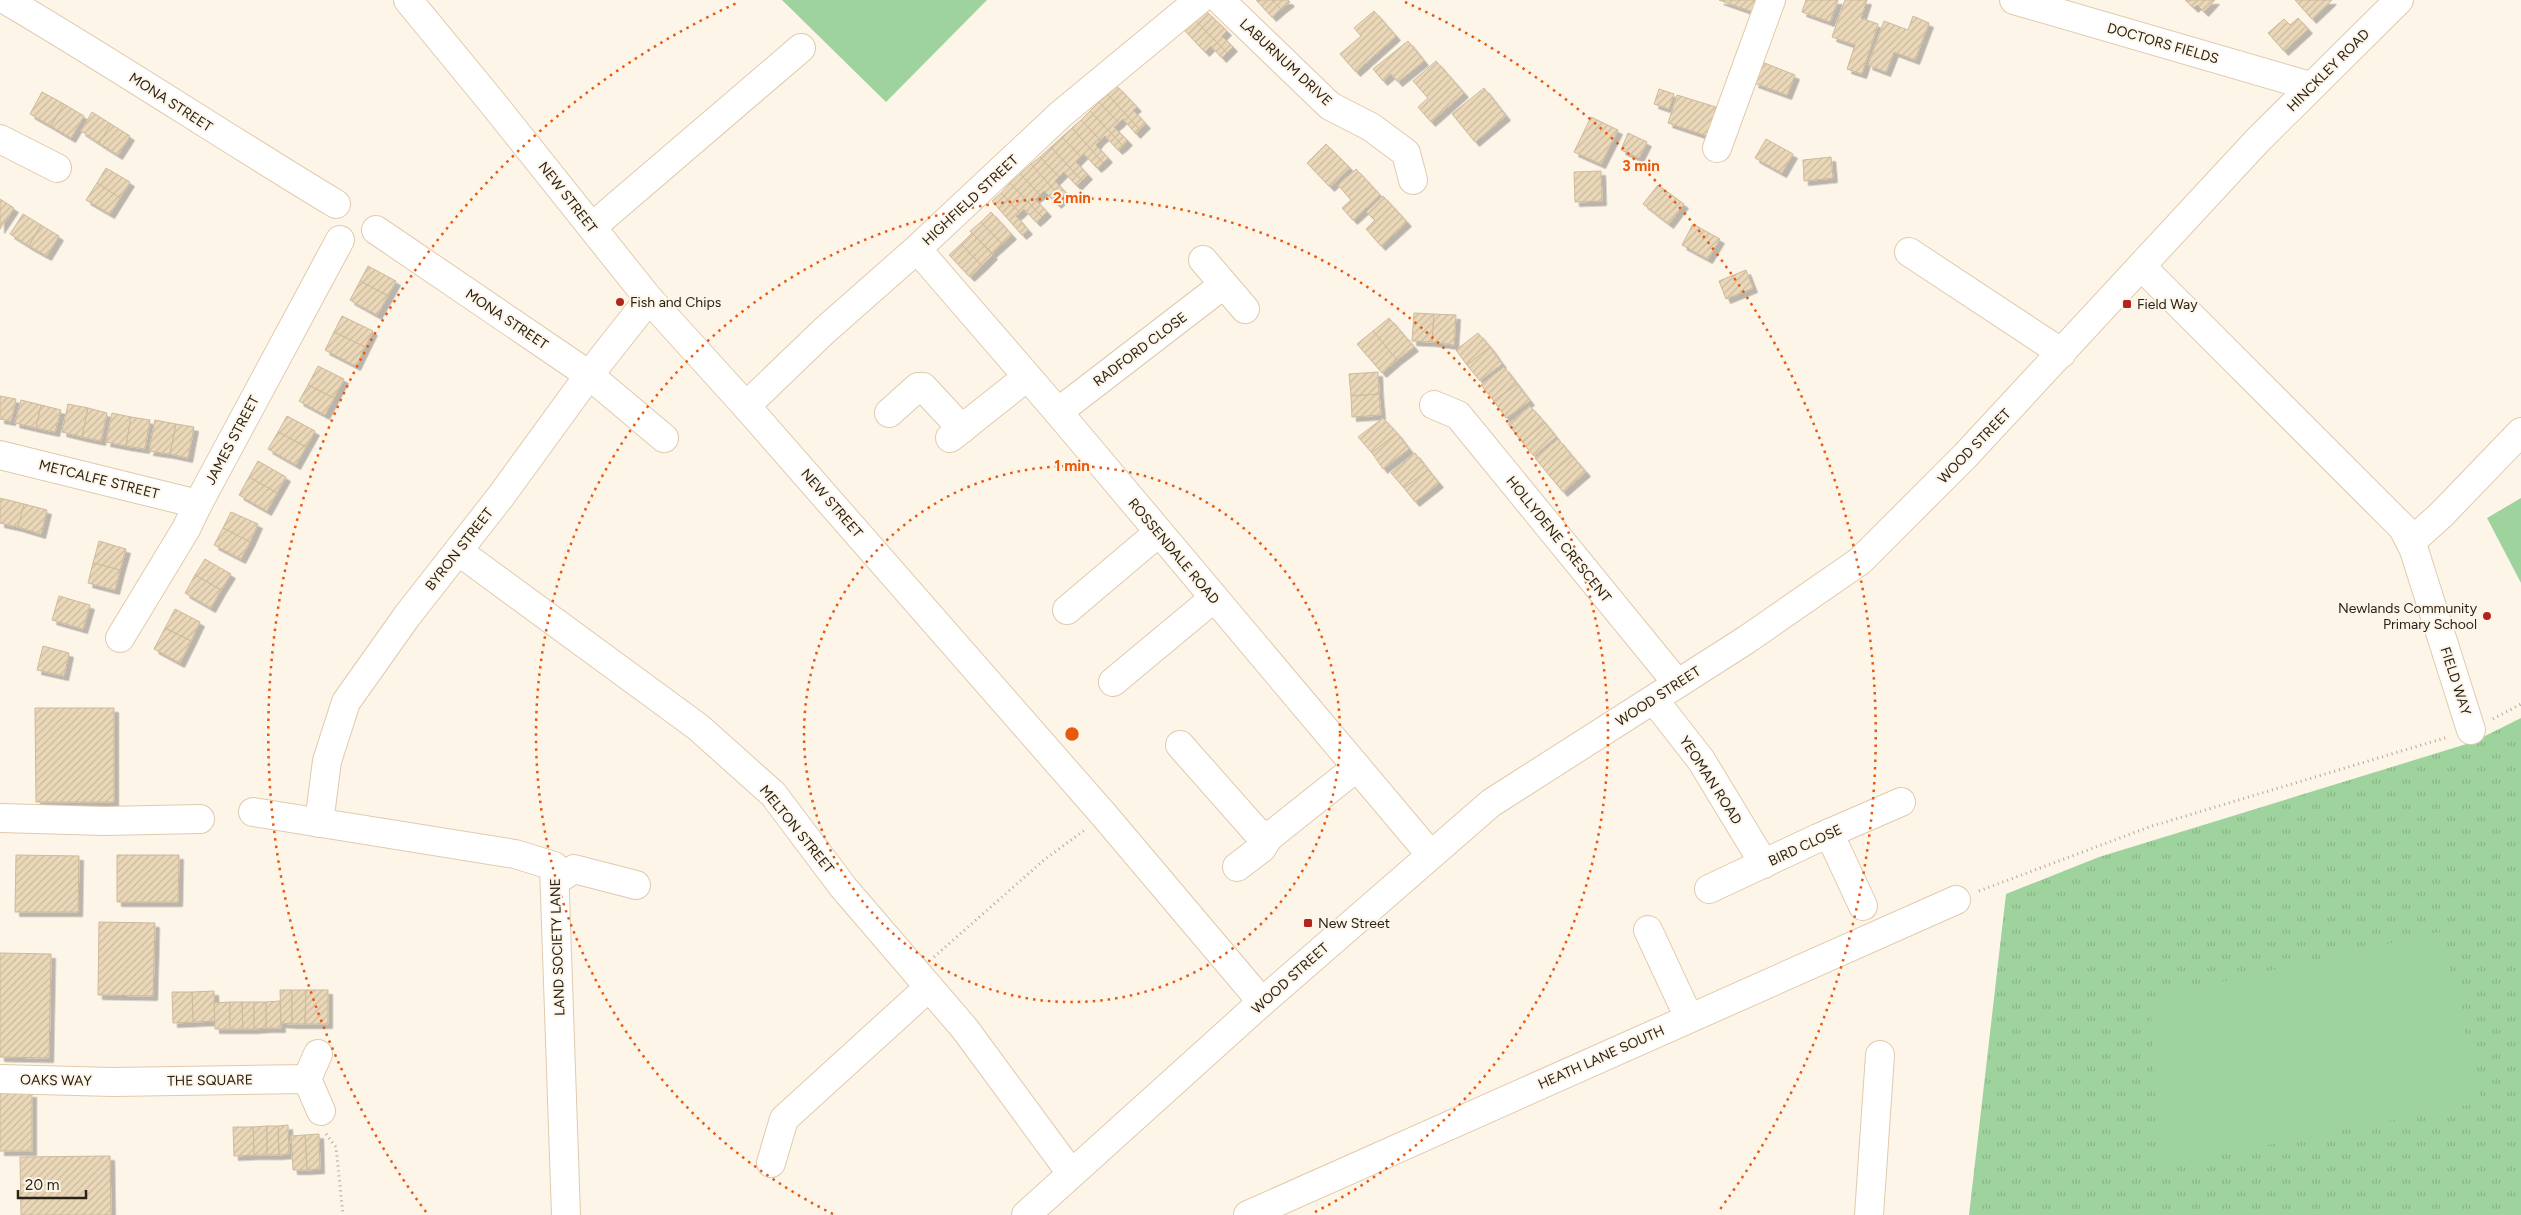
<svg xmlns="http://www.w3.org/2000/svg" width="2521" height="1215" font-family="Figtree,sans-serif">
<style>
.grass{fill:url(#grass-tufts)}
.garden{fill:#9fd39d}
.building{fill:url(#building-hatch);stroke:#cdba9c;filter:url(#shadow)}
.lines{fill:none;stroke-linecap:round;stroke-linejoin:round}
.minor-casing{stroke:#e0caac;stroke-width:30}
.path{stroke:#b1a89d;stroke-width:3;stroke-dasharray:1 4;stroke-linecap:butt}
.minor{stroke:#fff;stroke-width:28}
.ring{fill:none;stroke:#e8590c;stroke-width:2.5;stroke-dasharray:2.5 5}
.poi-dot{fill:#b3241d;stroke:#fef5e9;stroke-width:2}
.labels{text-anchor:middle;stroke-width:4;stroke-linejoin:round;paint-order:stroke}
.street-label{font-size:14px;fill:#2a2217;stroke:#fef5e9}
.poi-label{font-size:14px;fill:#2a2217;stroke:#fef5e9;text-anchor:start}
.centre{fill:#e8590c;stroke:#fef5e9;stroke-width:2.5}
.ring-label{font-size:15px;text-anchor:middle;font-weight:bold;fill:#e8590c;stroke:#fef5e9;stroke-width:4;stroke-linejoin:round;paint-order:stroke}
</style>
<defs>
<pattern id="grass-tufts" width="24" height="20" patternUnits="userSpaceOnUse" patternTransform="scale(1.25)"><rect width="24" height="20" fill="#9fd39d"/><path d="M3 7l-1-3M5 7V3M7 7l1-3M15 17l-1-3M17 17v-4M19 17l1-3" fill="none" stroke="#89b586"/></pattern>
<pattern id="building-hatch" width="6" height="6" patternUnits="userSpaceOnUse" patternTransform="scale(1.25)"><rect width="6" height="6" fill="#ebd8b9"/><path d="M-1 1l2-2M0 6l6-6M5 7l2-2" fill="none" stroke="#cab99e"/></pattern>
<filter id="shadow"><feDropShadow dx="4.5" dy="4.5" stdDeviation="0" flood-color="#0004"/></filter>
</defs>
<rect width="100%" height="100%" fill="#fef5e9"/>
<!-- grass -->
<polygon class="grass" points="2521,718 2521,1215 1969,1215 2006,894 2099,857 2473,742"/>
<!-- garden -->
<g class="garden">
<polygon points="782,0 987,0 886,102"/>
<polygon points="2521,498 2521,583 2487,518"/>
<polygon points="2440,932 2482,1102 2160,1167 2150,998"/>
</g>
<!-- building -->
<g class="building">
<polygon points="1256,0 1272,0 1281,9 1272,17"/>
<polygon points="1272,0 1288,0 1290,2 1281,9"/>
<polygon points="1719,0 1757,0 1753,12"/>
<polygon points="1806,0 1838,0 1830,22 1802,12"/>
<polygon points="1845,0 1867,0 1861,18 1878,24 1862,74 1847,69 1855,45 1832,37"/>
<polygon points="2185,0 2215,0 2204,12 2197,5 2194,8"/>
<polygon points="2295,0 2332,0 2312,19"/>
<polygon points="1206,11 1227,31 1222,36 1233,47 1227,53 1196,21"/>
<polygon points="1374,11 1396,36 1356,72 1340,54 1361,36 1354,28"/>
<polygon points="1913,16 1929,23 1915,60 1894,52 1886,72 1868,65 1884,21 1908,30"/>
<polygon points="2298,18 2308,29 2284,51 2268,33 2284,19 2290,25"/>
<polygon points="1196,21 1227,53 1222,58 1211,46 1205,52 1185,31"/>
<polygon points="1408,41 1424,61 1398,82 1391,74 1383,81 1373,69"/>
<polygon points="1436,61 1464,93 1431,122 1418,107 1428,98 1413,81"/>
<polygon points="1762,62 1795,75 1787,95 1754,83"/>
<polygon points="1117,86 1137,107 1133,110 1146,124 1140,130 1108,95"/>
<polygon points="1484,88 1506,116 1475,142 1452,114"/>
<polygon points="1659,89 1674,94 1669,109 1654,104"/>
<polygon points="42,92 64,104 51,126 30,114"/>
<polygon points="1108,95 1140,130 1136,134 1123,119 1119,123 1099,102"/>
<polygon points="1677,95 1716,107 1707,136 1668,123"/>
<polygon points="1099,102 1119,123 1114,127 1128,141 1123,146 1090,111"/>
<polygon points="64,104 84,116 71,138 51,126"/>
<polygon points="1090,111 1123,146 1118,150 1105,136 1100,140 1081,120"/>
<polygon points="92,112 111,124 99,143 81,131"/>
<polygon points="1591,117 1618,130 1601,164 1574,152"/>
<polygon points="1081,120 1100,140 1096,145 1108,158 1103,163 1072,128"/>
<polygon points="111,124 130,136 118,155 99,143"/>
<polygon points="1072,128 1103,163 1097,168 1084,154 1081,157 1062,137"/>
<polygon points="1628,133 1647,142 1639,158 1621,150"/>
<polygon points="1062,137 1081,157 1076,162 1088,175 1082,181 1051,147"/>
<polygon points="1766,139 1793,154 1782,173 1755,158"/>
<polygon points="1326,144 1350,168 1330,187 1307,163"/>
<polygon points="1051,147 1082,181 1077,186 1064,172 1059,177 1040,157"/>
<polygon points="1040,157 1059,177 1055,181 1067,194 1062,199 1031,164"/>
<polygon points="1831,157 1833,178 1804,181 1803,160"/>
<polygon points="1031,164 1062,199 1057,204 1044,191 1040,195 1020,174"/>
<polygon points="106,168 130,182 120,198 97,183"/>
<polygon points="1356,169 1380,195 1353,220 1342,208 1351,200 1338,185"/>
<polygon points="1601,171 1602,201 1575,202 1574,172"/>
<polygon points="1020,174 1040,195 1035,199 1047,212 1042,217 1010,183"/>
<polygon points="97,183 120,198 110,214 86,200"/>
<polygon points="1010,183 1042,217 1036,222 1024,209 1020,213 1001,193"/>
<polygon points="1658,185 1684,204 1669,224 1643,204"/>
<polygon points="1001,193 1020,213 1016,216 1028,230 1022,235 992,201"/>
<polygon points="1383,196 1407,222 1381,246 1366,229 1375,220 1366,212"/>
<polygon points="0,199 14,208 0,229"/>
<polygon points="991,212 1012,235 1002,244 981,222"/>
<polygon points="23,214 41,225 29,246 10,234"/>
<polygon points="981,222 1002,244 992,253 970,231"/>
<polygon points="1693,224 1720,239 1708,259 1682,245"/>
<polygon points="41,225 59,236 47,256 29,246"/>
<polygon points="972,233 993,255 982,266 961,244"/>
<polygon points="961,244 982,266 970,277 949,255"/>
<polygon points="368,266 396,281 388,296 360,281"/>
<polygon points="1746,270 1753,288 1726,299 1719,281"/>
<polygon points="360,281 388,296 377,315 350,300"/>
<polygon points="1414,313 1434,314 1432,342 1412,341"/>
<polygon points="1434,314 1456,315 1454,345 1432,342"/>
<polygon points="342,316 373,331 365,347 334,332"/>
<polygon points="1389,318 1414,347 1397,360 1373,331"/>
<polygon points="1373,331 1397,360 1382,373 1357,344"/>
<polygon points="334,332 365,347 356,366 325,350"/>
<polygon points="1478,333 1490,347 1467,365 1456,350"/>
<polygon points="1490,347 1502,364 1480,381 1467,365"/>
<polygon points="318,366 344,379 334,398 308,385"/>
<polygon points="1504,367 1517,384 1494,401 1481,385"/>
<polygon points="1378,372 1379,394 1351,396 1349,374"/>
<polygon points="1517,384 1530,401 1506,418 1494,401"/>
<polygon points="308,385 334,398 325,415 299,401"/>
<polygon points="1379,394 1381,415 1352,417 1351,396"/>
<polygon points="0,396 16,399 11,421 0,419"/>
<polygon points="21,400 41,405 36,428 15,423"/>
<polygon points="68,404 88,408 82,437 62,432"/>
<polygon points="41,405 61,410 55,432 36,428"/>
<polygon points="1530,406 1545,423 1522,442 1508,424"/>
<polygon points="88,408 107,413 101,441 82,437"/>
<polygon points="112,413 131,417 126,446 106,442"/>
<polygon points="287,416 315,431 306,447 278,432"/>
<polygon points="131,417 150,420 145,449 126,446"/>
<polygon points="1383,418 1397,433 1372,453 1358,437"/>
<polygon points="155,420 176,424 170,454 149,451"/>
<polygon points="1545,423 1556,437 1534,456 1522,442"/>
<polygon points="176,424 194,427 188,458 170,454"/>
<polygon points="278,432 306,447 296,465 268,449"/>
<polygon points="1397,433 1409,449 1383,469 1372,453"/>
<polygon points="1558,439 1572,456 1549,475 1535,458"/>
<polygon points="1415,453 1428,470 1404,488 1391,473"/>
<polygon points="1572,456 1586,472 1563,492 1549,475"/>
<polygon points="258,461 286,477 277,493 249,477"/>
<polygon points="1428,470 1439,483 1415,502 1404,488"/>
<polygon points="249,477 277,493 267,511 239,495"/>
<polygon points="0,498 24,504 18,527 0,523"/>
<polygon points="24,504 47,510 41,534 18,527"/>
<polygon points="231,512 258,524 250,542 223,528"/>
<polygon points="223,528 250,542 241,559 214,545"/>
<polygon points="99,541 126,549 120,570 93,563"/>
<polygon points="205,559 231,574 221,590 195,575"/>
<polygon points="93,563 120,570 115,590 88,583"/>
<polygon points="195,575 221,590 211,608 185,593"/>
<polygon points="59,596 90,605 83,629 52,620"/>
<polygon points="175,609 200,622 191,641 165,628"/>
<polygon points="165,628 191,641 180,663 154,649"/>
<polygon points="43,646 69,653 64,676 37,670"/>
<polygon points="35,708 114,708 114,802 36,802"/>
<polygon points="16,855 79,856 78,912 15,912"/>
<polygon points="117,855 179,855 178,902 117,902"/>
<polygon points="99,922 155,923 153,996 98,995"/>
<polygon points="0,953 51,954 49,1058 0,1057"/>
<polygon points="280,990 292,990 292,1024 281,1023"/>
<polygon points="292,990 306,990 305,1024 292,1024"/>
<polygon points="306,990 328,990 328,1024 305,1024"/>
<polygon points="214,991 215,1021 193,1022 192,992"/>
<polygon points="172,992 192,992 193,1022 173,1023"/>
<polygon points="280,1001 281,1028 266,1028 266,1002"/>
<polygon points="230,1002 230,1029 215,1029 214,1003"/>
<polygon points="230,1002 242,1002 243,1029 230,1029"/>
<polygon points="242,1002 254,1002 254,1029 243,1029"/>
<polygon points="254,1002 266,1002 266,1028 254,1029"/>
<rect x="0" y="1093" width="32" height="58"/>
<polygon points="288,1125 289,1154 279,1155 278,1126"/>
<polygon points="267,1126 267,1155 254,1155 253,1127"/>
<polygon points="267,1126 278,1126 279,1155 267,1155"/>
<polygon points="233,1127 253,1127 254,1155 234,1156"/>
<polygon points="319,1134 320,1169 307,1170 305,1135"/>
<polygon points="305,1135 307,1170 293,1170 291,1136"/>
<polygon points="110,1156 111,1215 21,1215 20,1157"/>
</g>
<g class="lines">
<defs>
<g id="minor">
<path d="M6,0C118,66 225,137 336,204"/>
<polyline points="408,0 491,101 649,299 746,406 1104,815 1262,1002"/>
<polyline points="1220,0 1330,106 1371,127 1406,153 1413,180"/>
<polyline points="2014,0 2310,86"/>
<polyline points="0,139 57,168"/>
<polyline points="1717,148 1771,0"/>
<polyline points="592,227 801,48"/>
<polyline points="376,230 589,375 664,438"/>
<polyline points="917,249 1058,412 1430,854"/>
<polyline points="1909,252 2062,353"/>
<polyline points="1203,260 1245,309"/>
<polyline points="2142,267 2403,528 2414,550 2471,730"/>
<polyline points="1434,405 1458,415 1677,683"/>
<polyline points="746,406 824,331 917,249 1061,114 1199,0"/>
<polyline points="1058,412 1223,285"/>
<polyline points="889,413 918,387 923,387 962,429"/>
<polyline points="950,438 1027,377"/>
<polyline points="0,455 198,504"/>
<polyline points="2411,542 2442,514 2521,432"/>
<polyline points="458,551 698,727 773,794 843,887 965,1029 1071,1173"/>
<polyline points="1067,610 1158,533"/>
<polyline points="120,638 186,529 198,504 340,240"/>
<polyline points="1113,682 1214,598"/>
<polyline points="1654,700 1701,760 1764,864"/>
<polyline points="1180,745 1256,831 1269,837 1357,767"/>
<polyline points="253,812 515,854 554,866 566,1215"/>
<polyline points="0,818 105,821 200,819"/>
<polyline points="319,823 327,761 346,702 407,616 501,496 589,375 649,299"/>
<polyline points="1829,833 1863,906"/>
<polyline points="1237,867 1262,848 1269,837"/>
<polyline points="555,881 574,869 636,885"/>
<polyline points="1709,889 1818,838 1901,802"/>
<polyline points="1648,930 1689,1018"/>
<polyline points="0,1079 113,1082 307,1079 321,1111"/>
<polyline points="307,1079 318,1054"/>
<polyline points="771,1163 784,1119 929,987"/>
<polyline points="1026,1215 1262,1002 1491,803 1746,640 1860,561 1965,456 2257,141 2399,0"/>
<polyline points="1248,1215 1956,900"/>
<polyline points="1869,1215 1880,1055"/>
</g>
</defs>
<!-- minor casing -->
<use href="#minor" class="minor-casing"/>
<!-- path -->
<g class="path">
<polyline points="2493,719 2521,704"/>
<polyline points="1979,891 2149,827 2448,737"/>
<polyline points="934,957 1044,860 1086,829"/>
<polyline points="326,1134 336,1147 343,1215"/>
</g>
<!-- minor -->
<use href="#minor" class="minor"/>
</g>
<!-- distance rings -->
<g class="ring">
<circle cx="1072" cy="734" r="268"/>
<path d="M833 1214A536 536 0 1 1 1311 1214"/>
<path d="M426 1212A804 804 0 0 1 739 2M1405 2A804 804 0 0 1 1718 1212"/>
</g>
<!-- markers -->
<g class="poi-dot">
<circle cx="620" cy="302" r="5"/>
<rect x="2122" y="299" width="10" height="10" rx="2.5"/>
<circle cx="2487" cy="616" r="5"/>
<rect x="1303" y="918" width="10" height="10" rx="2.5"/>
</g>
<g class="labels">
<!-- street labels -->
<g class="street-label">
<text transform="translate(2163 43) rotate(16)" y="5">DOCTORS FIELDS</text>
<text transform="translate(1286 62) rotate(43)" y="5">LABURNUM DRIVE</text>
<text transform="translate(2328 70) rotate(-45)" y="5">HINCKLEY ROAD</text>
<text transform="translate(171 102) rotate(33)" y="5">MONA STREET</text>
<text transform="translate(568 197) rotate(52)" y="5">NEW STREET</text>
<text transform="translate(970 200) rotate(-43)" y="5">HIGHFIELD STREET</text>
<text transform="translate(507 319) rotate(34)" y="5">MONA STREET</text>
<text transform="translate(1140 349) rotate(-37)" y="5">RADFORD CLOSE</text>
<text transform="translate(232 440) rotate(-62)" y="5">JAMES STREET</text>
<text transform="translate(1974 446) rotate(-46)" y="5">WOOD STREET</text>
<text transform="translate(99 479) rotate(14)" y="5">METCALFE STREET</text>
<text transform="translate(832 503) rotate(49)" y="5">NEW STREET</text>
<text transform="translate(1559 539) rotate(51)" y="5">HOLLYDENE CRESCENT</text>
<text transform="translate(459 549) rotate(-52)" y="5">BYRON STREET</text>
<text transform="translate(1174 551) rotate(50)" y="5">ROSSENDALE ROAD</text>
<text transform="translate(2456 681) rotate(72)" y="5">FIELD WAY</text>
<text transform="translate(1658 696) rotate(-33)" y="5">WOOD STREET</text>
<text transform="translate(1711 780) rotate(57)" y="5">YEOMAN ROAD</text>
<text transform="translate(797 829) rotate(51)" y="5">MELTON STREET</text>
<text transform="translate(1805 845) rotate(-25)" y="5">BIRD CLOSE</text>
<text transform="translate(557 947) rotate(-92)" y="5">LAND SOCIETY LANE</text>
<text transform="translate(1290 978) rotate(-42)" y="5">WOOD STREET</text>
<text transform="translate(1601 1057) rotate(-24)" y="5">HEATH LANE SOUTH</text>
<text transform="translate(56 1080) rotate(1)" y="5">OAKS WAY</text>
<text transform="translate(210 1080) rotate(-1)" y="5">THE SQUARE</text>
</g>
<!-- poi labels -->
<g class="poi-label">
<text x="630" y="307">Fish and Chips</text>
<text x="2137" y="309">Field Way</text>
<text x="2477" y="613" text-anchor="end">Newlands Community<tspan x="2477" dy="16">Primary School</tspan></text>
<text x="1318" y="928">New Street</text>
</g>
</g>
<circle cx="1072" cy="734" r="8" class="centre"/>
<g class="ring-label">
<text x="1641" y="171">3 min</text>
<text x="1072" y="203">2 min</text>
<text x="1072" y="471">1 min</text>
</g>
<!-- scale -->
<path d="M18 1190v8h68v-8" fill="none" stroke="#2a2217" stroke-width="2.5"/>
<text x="25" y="1190" font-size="15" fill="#2a2217" stroke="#fef5e9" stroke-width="4" paint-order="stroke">20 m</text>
</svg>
